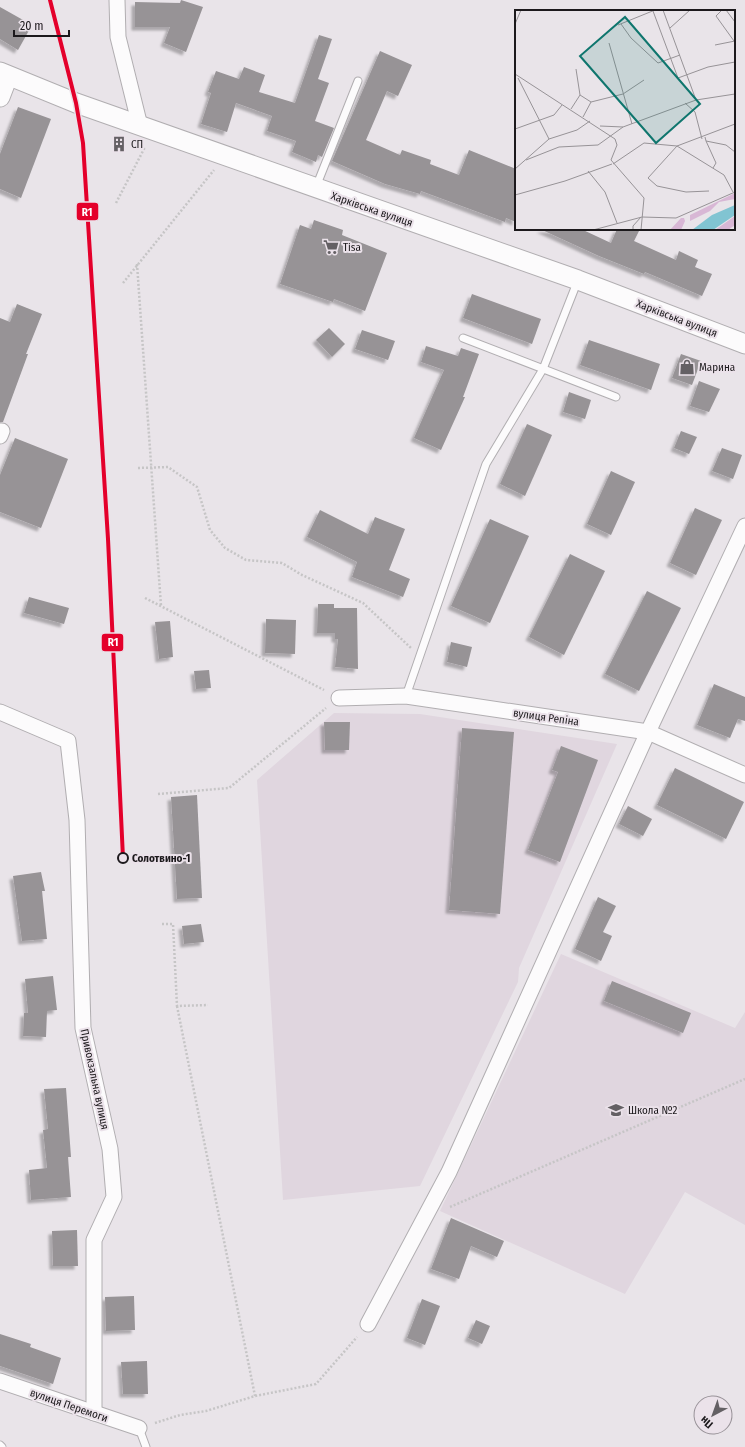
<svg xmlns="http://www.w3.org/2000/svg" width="745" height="1447" font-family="'Fira Sans Condensed',sans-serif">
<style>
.built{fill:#e0d6df}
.building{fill:#979396;filter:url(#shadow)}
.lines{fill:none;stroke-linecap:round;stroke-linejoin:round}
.service-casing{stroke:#b1aeb1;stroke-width:9}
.minor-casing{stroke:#b1aeb1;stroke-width:17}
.tertiary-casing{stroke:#b1aeb1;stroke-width:21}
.path{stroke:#c6c5c6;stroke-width:2.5;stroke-dasharray:2 2;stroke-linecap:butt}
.service{stroke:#fcfbfc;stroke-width:7}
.minor{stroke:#fcfbfc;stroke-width:15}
.tertiary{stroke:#fcfbfc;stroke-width:19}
.rail-1-casing{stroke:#ebe2ea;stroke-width:7}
.rail-1{stroke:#e4002b;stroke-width:4}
.stop-dot{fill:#ebe2ea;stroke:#1c191c;stroke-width:2}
.labels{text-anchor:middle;stroke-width:4;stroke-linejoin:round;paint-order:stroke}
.poi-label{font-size:11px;fill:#1c191c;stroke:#ebe2ea;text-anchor:start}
.street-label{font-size:11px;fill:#1c191c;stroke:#ebe2ea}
.stop-label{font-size:11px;font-weight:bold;fill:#1c191c;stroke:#ebe2ea;text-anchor:start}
.inset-road{fill:none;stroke:#979397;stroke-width:1}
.view{fill:#0f766e;fill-opacity:0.15;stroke:#0f766e;stroke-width:2}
.inset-edge{fill:none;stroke:#1c191c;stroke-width:2}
.line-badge{stroke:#ebe2ea;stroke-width:1.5}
.badge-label{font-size:11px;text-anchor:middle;font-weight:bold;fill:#fff}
</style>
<defs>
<filter id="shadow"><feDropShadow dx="-3.5" dy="3.5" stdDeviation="1" flood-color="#0004"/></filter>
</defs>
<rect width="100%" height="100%" fill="#e9e4e9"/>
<!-- built -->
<g class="built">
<polygon points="334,713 420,714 617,744 519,968 518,982 420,1186 283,1200 257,780"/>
<polygon points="561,954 735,1028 745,1012 745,1225 685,1192 625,1294 440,1211"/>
</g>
<!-- building -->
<g class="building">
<polygon points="181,0 203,7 186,52 164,43 170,27 135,27 135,2 180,3"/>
<polygon points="0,7 32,25 18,50 0,39"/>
<polygon points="319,35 332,39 318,79 329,83 315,121 334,128 322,157 318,155 316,162 292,152 296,141 267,131 272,116 236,103 227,132 201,124 211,93 208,92 216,71 239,79 244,67 265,75 259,92 295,103"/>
<polygon points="380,51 412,65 398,96 387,91 366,140 400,155 402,150 431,160 430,164 459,175 469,150 516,169 516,222 506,218 505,222 421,191 420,194 385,184 332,161"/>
<polygon points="18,107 51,119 21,198 0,189 0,154"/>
<polygon points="314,220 343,230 342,235 387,253 365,311 334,299 333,302 280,284 300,225 311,229"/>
<polygon points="540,229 581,229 611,243 617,229 640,229 634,241 676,260 679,251 698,260 695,267 712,274 702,296 645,272 644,274 599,256"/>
<polygon points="472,294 541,319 532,344 463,318"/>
<polygon points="17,304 42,314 26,354 28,354 3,422 0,422 0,318 10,322"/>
<polygon points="329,328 345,344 332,357 316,340"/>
<polygon points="362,330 395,341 388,360 355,349"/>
<polygon points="589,340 660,364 651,390 580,365"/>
<polygon points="426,346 458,356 461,348 479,354 463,397 465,397 441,450 414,438 444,370 421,362"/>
<polygon points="681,354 701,361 692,385 672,378"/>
<polygon points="699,381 720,389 709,412 690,406"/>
<polygon points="569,392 591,400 585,419 563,412"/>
<polygon points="527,424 552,435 525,496 500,484"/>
<polygon points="681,431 697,437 689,454 674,448"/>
<polygon points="15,438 68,459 41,528 0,512 0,475"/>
<polygon points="722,448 742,455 733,479 712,471"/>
<polygon points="611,471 635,482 611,535 587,524"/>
<polygon points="695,508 722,520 696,575 670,563"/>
<polygon points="320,510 368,534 375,517 405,529 389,570 410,579 403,597 352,577 357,562 307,537"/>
<polygon points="490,519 529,536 490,623 451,606"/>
<polygon points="570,554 605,571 564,655 529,637"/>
<polygon points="647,591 681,608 639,691 605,674"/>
<polygon points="29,597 69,608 64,624 24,613"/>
<polygon points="318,604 334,604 334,608 357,608 358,669 335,667 338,639 335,639 335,633 317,633"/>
<polygon points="266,619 296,620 295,654 265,653"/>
<polygon points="170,621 173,657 159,659 155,622"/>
<polygon points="451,642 472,647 467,667 447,662"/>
<polygon points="209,670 211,688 196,689 194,671"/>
<polygon points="714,684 745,697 745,721 738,719 730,738 697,725"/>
<polygon points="324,722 350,722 349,750 325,750"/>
<polygon points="462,728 514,732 500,914 449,910"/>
<polygon points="561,746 598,760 560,862 528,850 558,772 552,770"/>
<polygon points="675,768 744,802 726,839 657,805"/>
<polygon points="197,795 202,898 177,899 171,797"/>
<polygon points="628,806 652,819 643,836 619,824"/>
<polygon points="41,872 45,891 42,891 47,939 22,941 13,876"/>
<polygon points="598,897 616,906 603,932 612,936 601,961 575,949"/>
<polygon points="201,924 204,942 184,944 182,926"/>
<polygon points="53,976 57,1010 47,1011 46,1037 23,1036 24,1013 28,1013 25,979"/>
<polygon points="612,981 691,1013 683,1033 604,1001"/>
<polygon points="66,1088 71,1157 68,1157 71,1197 31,1200 29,1170 47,1168 43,1130 48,1129 44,1089"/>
<polygon points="451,1218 504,1241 497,1257 471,1246 459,1279 431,1269"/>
<polygon points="77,1230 78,1266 53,1266 52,1231"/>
<polygon points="134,1296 135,1330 106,1331 105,1297"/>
<polygon points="422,1299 440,1306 425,1345 407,1338"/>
<polygon points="476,1320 490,1326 482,1344 468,1338"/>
<polygon points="0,1334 31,1344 30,1347 61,1358 53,1384 0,1366"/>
<polygon points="147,1361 148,1394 123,1394 121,1362"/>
</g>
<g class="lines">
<defs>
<g id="service">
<polyline points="316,187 358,81"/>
<polyline points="463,338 616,397"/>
<polyline points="406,696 486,464 543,369 578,280"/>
<polyline points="139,1428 146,1447"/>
<polyline points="0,1445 2,1447"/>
</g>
<g id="minor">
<polyline points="117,0 118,37 140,126"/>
<polyline points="0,431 2,431 0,436"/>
<polyline points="339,698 406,696 648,732 745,775"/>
<polyline points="0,712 68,741 77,820 83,1028 110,1149 114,1197 94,1240 94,1413"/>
<polyline points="368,1324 449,1172 648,732 745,526"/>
<polyline points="0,1381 139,1428"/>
</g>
<g id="tertiary">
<polyline points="0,72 76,103 578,280 745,344"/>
<polyline points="0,97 8,76"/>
</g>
</defs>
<!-- service casing -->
<use href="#service" class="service-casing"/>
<!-- minor casing -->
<use href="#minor" class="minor-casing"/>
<!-- tertiary casing -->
<use href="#tertiary" class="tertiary-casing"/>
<!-- path -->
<g class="path">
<polyline points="116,203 144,149 144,146"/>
<polyline points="137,264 161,606"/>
<polyline points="123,283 214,170"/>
<polyline points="138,468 168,467 197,487 210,530 225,548 246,560 282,563 302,575 363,603 411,648"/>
<polyline points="145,598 324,690"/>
<polyline points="158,794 229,788 326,708"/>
<polyline points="162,924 173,924 177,1006 208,1005"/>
<polyline points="177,1006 255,1396"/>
<polyline points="450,1207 745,1079"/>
<polyline points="155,1423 180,1415 206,1411 255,1396 316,1384 357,1337"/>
</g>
<!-- service -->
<use href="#service" class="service"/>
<!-- minor -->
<use href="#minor" class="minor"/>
<!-- tertiary -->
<use href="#tertiary" class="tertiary"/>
<defs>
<polyline id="rail-1" points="50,0 76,103 83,143 108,539 123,858"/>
</defs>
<!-- rail-1 casing -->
<use href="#rail-1" class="rail-1-casing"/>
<!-- rail-1 -->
<use href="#rail-1" class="rail-1"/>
</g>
<!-- icons -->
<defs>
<symbol id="building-bare" viewBox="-9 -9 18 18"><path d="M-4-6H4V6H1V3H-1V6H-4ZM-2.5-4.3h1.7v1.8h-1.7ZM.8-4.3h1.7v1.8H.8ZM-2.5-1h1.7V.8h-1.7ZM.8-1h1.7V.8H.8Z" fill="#646064" stroke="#ebe2ea" stroke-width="2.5" paint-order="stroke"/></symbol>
<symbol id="supermarket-bare" viewBox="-9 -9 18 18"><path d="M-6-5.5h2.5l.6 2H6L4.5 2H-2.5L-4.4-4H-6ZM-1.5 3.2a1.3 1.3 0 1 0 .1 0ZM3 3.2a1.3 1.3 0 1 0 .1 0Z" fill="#646064" stroke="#ebe2ea" stroke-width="2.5" paint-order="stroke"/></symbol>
<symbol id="shop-bare" viewBox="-9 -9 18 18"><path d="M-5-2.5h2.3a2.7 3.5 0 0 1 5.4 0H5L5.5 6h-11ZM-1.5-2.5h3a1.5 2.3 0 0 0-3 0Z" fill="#646064" stroke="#ebe2ea" stroke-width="2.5" paint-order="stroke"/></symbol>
<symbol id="school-bare" viewBox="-9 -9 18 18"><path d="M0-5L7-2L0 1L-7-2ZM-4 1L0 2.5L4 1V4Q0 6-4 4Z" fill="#646064" stroke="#ebe2ea" stroke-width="2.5" paint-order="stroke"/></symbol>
</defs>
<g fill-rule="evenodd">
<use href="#building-bare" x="108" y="133" width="22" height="22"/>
<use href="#supermarket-bare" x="320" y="236" width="22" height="22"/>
<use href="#shop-bare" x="676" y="356" width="22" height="22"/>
<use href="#school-bare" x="605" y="1099" width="22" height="22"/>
</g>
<!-- markers -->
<circle class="stop-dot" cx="123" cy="858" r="5"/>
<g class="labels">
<!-- poi labels -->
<g class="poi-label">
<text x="131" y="148">СП</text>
<text x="343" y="251">Tisa</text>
<text x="699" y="371">Марина</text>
<text x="628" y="1114">Школа №2</text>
</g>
<!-- street labels -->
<g class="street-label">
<text transform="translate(372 209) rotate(19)" y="4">Харківська вулиця</text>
<text transform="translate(677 318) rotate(21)" y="4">Харківська вулиця</text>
<text transform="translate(546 717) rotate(8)" y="4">вулиця Репіна</text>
<text transform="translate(95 1079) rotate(78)" y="4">Привокзальна вулиця</text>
<text transform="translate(69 1405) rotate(19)" y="4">вулиця Перемоги</text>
</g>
<!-- stop labels -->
<g class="stop-label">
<text x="132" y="862">Солотвино-1</text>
</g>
</g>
<!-- overview -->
<g transform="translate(515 10)">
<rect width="220" height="220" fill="#e9e4e9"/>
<path d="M220,183V189L204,192L195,201L175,211V205ZM220,206V215L213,220H200ZM166,208H169L170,211L166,220H155Z" fill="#d8b7d5"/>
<path d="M220,195V205L198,220H177L197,205Z" fill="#81c4d2"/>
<path class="inset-road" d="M148,0L181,90M207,0L201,6L219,31M211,0L220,12M138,1L163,68L193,57L220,52M0,14L6,0M106,14L116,28L143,53L165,45M103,15L140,0M155,18L175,0M94,33L117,114M200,35L220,31M61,59L65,85M0,64L100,129L102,135L96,150L129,188L126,220M76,92L108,84L129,70M170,93L180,102L187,129M56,99L65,85L76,92L68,107M85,116L108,117L181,90L220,84M0,119L39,105L47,95M190,127L191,131L211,135L220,142M34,129L62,120L75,111M191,131L201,153L198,158M11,150L44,137L83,135L108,117M98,154L129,133L162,136L220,114M0,159L34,129L3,68M73,161L90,182L102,213M194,181L171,182L142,176L133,168L162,136L209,165L218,182M0,185L50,171L97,154M78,220L127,207L161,208L220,182M118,220V216L126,207"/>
<path class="view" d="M110,7L185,94L141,133L65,46Z"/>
<rect width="220" height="220" class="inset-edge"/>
</g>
<g class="line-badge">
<rect x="76" y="202" width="23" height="19" rx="4" fill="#e4002b"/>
<rect x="101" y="633" width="23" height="19" rx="4" fill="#e4002b"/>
</g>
<g class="badge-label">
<text x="87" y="216">R1</text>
<text x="113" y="646">R1</text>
</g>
<!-- north arrow -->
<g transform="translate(713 1415) rotate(221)"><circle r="19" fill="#ebe2ea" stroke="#989298"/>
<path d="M0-3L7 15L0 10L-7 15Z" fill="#646064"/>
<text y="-6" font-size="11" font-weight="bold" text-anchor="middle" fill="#1c191c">Пн</text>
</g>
<!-- scale -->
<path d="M14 30v6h55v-6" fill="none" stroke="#1c191c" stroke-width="2"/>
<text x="20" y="30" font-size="12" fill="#1c191c" stroke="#ebe2ea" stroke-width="3" paint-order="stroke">20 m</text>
</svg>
